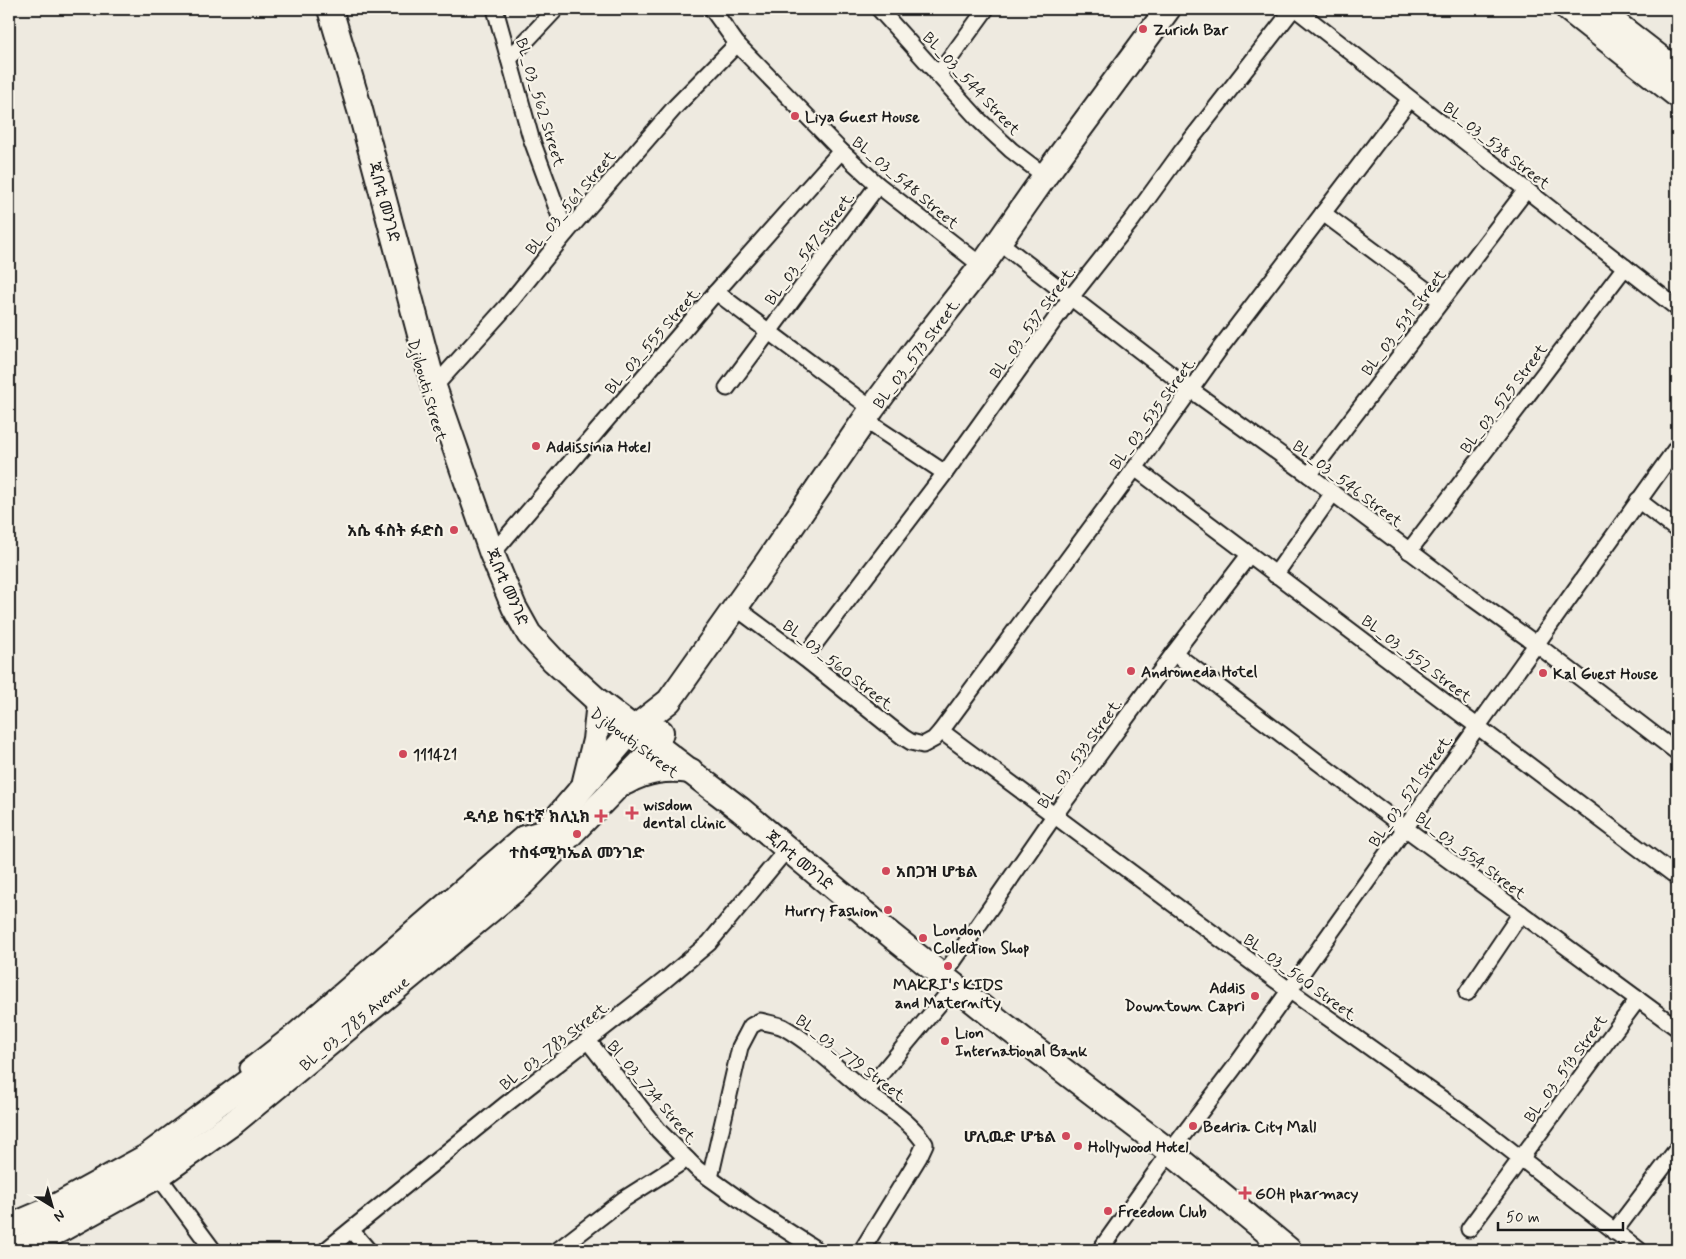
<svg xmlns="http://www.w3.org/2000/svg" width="1686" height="1259" font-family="Mynerve,'Noto Sans Ethiopic',sans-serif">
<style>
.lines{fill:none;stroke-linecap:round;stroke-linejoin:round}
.street-casing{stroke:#1c1c1c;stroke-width:19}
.primary-casing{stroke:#1c1c1c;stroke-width:28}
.street{stroke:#f7f3e8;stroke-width:15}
.primary{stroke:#f7f3e8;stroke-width:24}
.poi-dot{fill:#d1495b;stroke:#f7f3e8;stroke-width:2}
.labels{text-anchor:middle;stroke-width:4.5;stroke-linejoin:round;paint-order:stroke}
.poi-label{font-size:16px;font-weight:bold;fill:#1c1c1c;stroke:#f7f3e8;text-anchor:start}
.street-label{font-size:16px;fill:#1c1c1c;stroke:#f7f3e8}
</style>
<rect width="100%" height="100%" fill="#eeeae0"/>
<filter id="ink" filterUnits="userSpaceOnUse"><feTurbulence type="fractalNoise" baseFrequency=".02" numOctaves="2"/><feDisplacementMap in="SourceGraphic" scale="10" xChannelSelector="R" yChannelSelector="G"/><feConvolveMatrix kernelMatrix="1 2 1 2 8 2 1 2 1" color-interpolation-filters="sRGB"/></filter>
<g filter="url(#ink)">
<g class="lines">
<defs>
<g id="street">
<polyline points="495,9 531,138 566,233"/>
<polyline points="712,9 737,44 841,151 878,185 982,266"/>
<polyline points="879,9 980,121 1011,150 1045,176"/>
<polyline points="1296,9 1677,308"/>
<polyline points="509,59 556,9"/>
<polyline points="938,75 986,9"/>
<polyline points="1323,213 1441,301"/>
<polyline points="999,242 1191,390 1309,475 1472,598 1536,644 1677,752"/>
<polyline points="716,292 872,409"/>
<polyline points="434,387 507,306 566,233 676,106 737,44"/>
<polyline points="727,388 878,185"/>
<polyline points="865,420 945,473"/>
<polyline points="1135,468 1677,877"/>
<polyline points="1309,475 1526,190"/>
<polyline points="1638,500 1677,530"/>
<polyline points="1409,551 1625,267"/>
<polyline points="492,554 716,292 841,151"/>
<polyline points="1275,575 1333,493"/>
<polyline points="735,607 804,658 903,737 911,742 923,745 934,739 941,731 1135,468 1221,347 1410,99"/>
<polyline points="1174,653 1405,828 1677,1028"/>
<polyline points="804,658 945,473 1071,297 1132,220 1182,151 1293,9"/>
<polyline points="941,731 1289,990 1469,1118 1639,1250"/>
<polyline points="943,976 1054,816 1174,653 1249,555"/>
<polyline points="1467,993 1521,913"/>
<polyline points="588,1041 659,1131 697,1169 750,1207 817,1250"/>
<polyline points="247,1068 292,1033 522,834 547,827"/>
<polyline points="866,1092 955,985"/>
<polyline points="153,1169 213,1250"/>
<path d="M710,1178L740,1047L751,1026L760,1021C767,1023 776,1024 783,1027C813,1044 838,1069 865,1091C886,1108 911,1121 925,1144L919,1157L862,1250"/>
<polyline points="1469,1229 1638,999"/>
<polyline points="351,1230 368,1250"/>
<polyline points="1614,1232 1677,1149"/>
<polyline points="326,1250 505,1105 665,980 709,943 787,849"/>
<polyline points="558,1250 624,1199 687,1159"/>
<polyline points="1100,1250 1170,1152 1234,1068 1677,447"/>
</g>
<g id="primary">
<polyline points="330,9 360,110 434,387 492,554 514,607 529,634 554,661 599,702 741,810 892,936 1000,1022 1170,1152 1289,1250"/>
<polyline points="1568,9 1677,95"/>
<polyline points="1597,9 1677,71"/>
<polyline points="585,781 595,740 599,702"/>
<path d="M626,782C647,770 667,768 691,771"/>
<polyline points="9,1227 51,1209 146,1157 295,1047 504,874 523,857 633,729 669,701 764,567 872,409 915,351 982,266 1045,176 1168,9"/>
<polyline points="15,1250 60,1230 158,1176 234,1122 522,884 657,746 661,732"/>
</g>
</defs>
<!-- street casing -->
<use href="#street" class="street-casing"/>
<!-- primary casing -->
<use href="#primary" class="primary-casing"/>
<!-- street -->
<use href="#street" class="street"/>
<!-- primary -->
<use href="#primary" class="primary"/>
</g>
</g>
<!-- markers -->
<g class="poi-dot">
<circle cx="1143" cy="29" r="5"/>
<circle cx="795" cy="116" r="5"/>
<circle cx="536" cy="446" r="5"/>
<circle cx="454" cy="530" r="5"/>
<circle cx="1131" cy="671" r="5"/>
<circle cx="1543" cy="673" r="5"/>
<circle cx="403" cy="754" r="5"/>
<path d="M629.5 805.5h5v5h5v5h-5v5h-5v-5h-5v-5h5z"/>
<path d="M598.5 808.5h5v5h5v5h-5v5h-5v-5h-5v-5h5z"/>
<circle cx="577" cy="834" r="5"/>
<circle cx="886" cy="871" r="5"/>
<circle cx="888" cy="910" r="5"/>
<circle cx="923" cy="938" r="5"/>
<circle cx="948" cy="966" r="5"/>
<circle cx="1255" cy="996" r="5"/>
<circle cx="945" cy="1041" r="5"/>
<circle cx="1193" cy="1126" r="5"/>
<circle cx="1066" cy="1136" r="5"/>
<circle cx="1078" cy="1146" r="5"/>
<path d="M1242.5 1185.5h5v5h5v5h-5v5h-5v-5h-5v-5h5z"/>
<circle cx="1108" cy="1211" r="5"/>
</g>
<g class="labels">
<!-- poi labels -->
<g class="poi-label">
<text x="1153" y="35">Zurich Bar</text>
<text x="805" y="122">Liya Guest House</text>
<text x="546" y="452">Addissinia Hotel</text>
<text x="444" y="536" text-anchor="end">አሴ ፋስት ፉድስ</text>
<text x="1141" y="677">Andromeda Hotel</text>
<text x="1553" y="679">Kal Guest House</text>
<text x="413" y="760">111421</text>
<text x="643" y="810">wisdom<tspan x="643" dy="18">dental clinic</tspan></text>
<text x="590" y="822" text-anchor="end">ዱሳይ ከፍተኛ ክሊኒክ</text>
<text x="577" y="858" text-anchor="middle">ተስፋሚካኤል መንገድ</text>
<text x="896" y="877">አበጋዝ ሆቴል</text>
<text x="878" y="916" text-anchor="end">Hurry Fashion</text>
<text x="933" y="935">London<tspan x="933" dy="18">Collection Shop</tspan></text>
<text x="948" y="990" text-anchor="middle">MAKRI's KIDS<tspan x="948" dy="18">and Maternity</tspan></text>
<text x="1245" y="993" text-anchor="end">Addis<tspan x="1245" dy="18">Downtown Capri</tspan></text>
<text x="955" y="1038">Lion<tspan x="955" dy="18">International Bank</tspan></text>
<text x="1203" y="1132">Bedria City Mall</text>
<text x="1056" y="1142" text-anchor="end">ሆሊዉድ ሆቴል</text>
<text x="1088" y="1152">Hollywood Hotel</text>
<text x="1255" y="1199">GOH pharmacy</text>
<text x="1118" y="1217">Freedom Club</text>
</g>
<!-- street labels -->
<g class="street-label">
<text transform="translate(972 83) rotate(47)" y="6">BL_03_544 Street</text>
<text transform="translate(541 102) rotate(73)" y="6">BL_03_562 Street</text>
<text transform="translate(1497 145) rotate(38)" y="6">BL_03_538 Street</text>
<text transform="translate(906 182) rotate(40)" y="6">BL_03_548 Street</text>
<text transform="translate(385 202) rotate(75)" y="6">ጂቡቲ መንገድ</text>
<text transform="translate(570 202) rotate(-50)" y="6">BL_03_561 Street</text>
<text transform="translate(809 248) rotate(-53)" y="6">BL_03_547 Street.</text>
<text transform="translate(1032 322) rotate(-54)" y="6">BL_03_537 Street.</text>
<text transform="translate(1403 322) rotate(-53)" y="6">BL_03_531 Street</text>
<text transform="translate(652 340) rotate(-49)" y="6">BL_03_555 Street.</text>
<text transform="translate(916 353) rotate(-53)" y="6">BL_03_573 Street.</text>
<text transform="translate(428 390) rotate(74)" y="6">Djibouti Street</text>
<text transform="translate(1503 398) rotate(-53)" y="6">BL_03_525 Street</text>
<text transform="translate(1152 413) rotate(-54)" y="6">BL_03_535 Street.</text>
<text transform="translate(1348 483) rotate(37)" y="6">BL_03_546 Street</text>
<text transform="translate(508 587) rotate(66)" y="6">ጂቡቲ መንገድ</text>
<text transform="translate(1417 658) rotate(37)" y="6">BL_03_552 Street</text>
<text transform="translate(839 665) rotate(38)" y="6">BL_03_560 Street.</text>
<text transform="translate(635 742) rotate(37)" y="6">Djibouti Street</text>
<text transform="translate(1079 753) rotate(-54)" y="6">BL_03_533 Street.</text>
<text transform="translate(1410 790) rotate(-55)" y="6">BL_03_521 Street.</text>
<text transform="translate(1471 855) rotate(37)" y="6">BL_03_554 Street</text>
<text transform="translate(800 860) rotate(40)" y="6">ጂቡቲ መንገድ</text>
<text transform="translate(1301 977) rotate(36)" y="6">BL_03_560 Street.</text>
<text transform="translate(354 1023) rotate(-40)" y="6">BL_03_785 Avenue</text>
<text transform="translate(554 1045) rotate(-38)" y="6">BL_03_783 Street.</text>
<text transform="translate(852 1058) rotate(37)" y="6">BL_03_779 Street.</text>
<text transform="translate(1565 1068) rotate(-54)" y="6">BL_03_513 Street</text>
<text transform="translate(653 1092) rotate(50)" y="6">Bl_03_734 Street.</text>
</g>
</g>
<!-- margin -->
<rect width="1686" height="1259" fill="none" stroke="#f7f3e8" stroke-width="30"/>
<rect x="15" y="15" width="1656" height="1229" fill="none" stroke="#1c1c1c" stroke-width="2" filter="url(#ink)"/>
<!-- north arrow -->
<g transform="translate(52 1206) rotate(143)" stroke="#f7f3e8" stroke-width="4" paint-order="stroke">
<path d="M0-4L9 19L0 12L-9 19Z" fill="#1c1c1c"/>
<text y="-8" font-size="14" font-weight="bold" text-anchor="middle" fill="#1c1c1c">N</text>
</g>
<!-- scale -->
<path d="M1498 1222v8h125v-8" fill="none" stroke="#1c1c1c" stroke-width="2.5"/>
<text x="1506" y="1222" font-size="15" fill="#1c1c1c" stroke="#f7f3e8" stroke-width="4" paint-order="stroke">50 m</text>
</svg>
